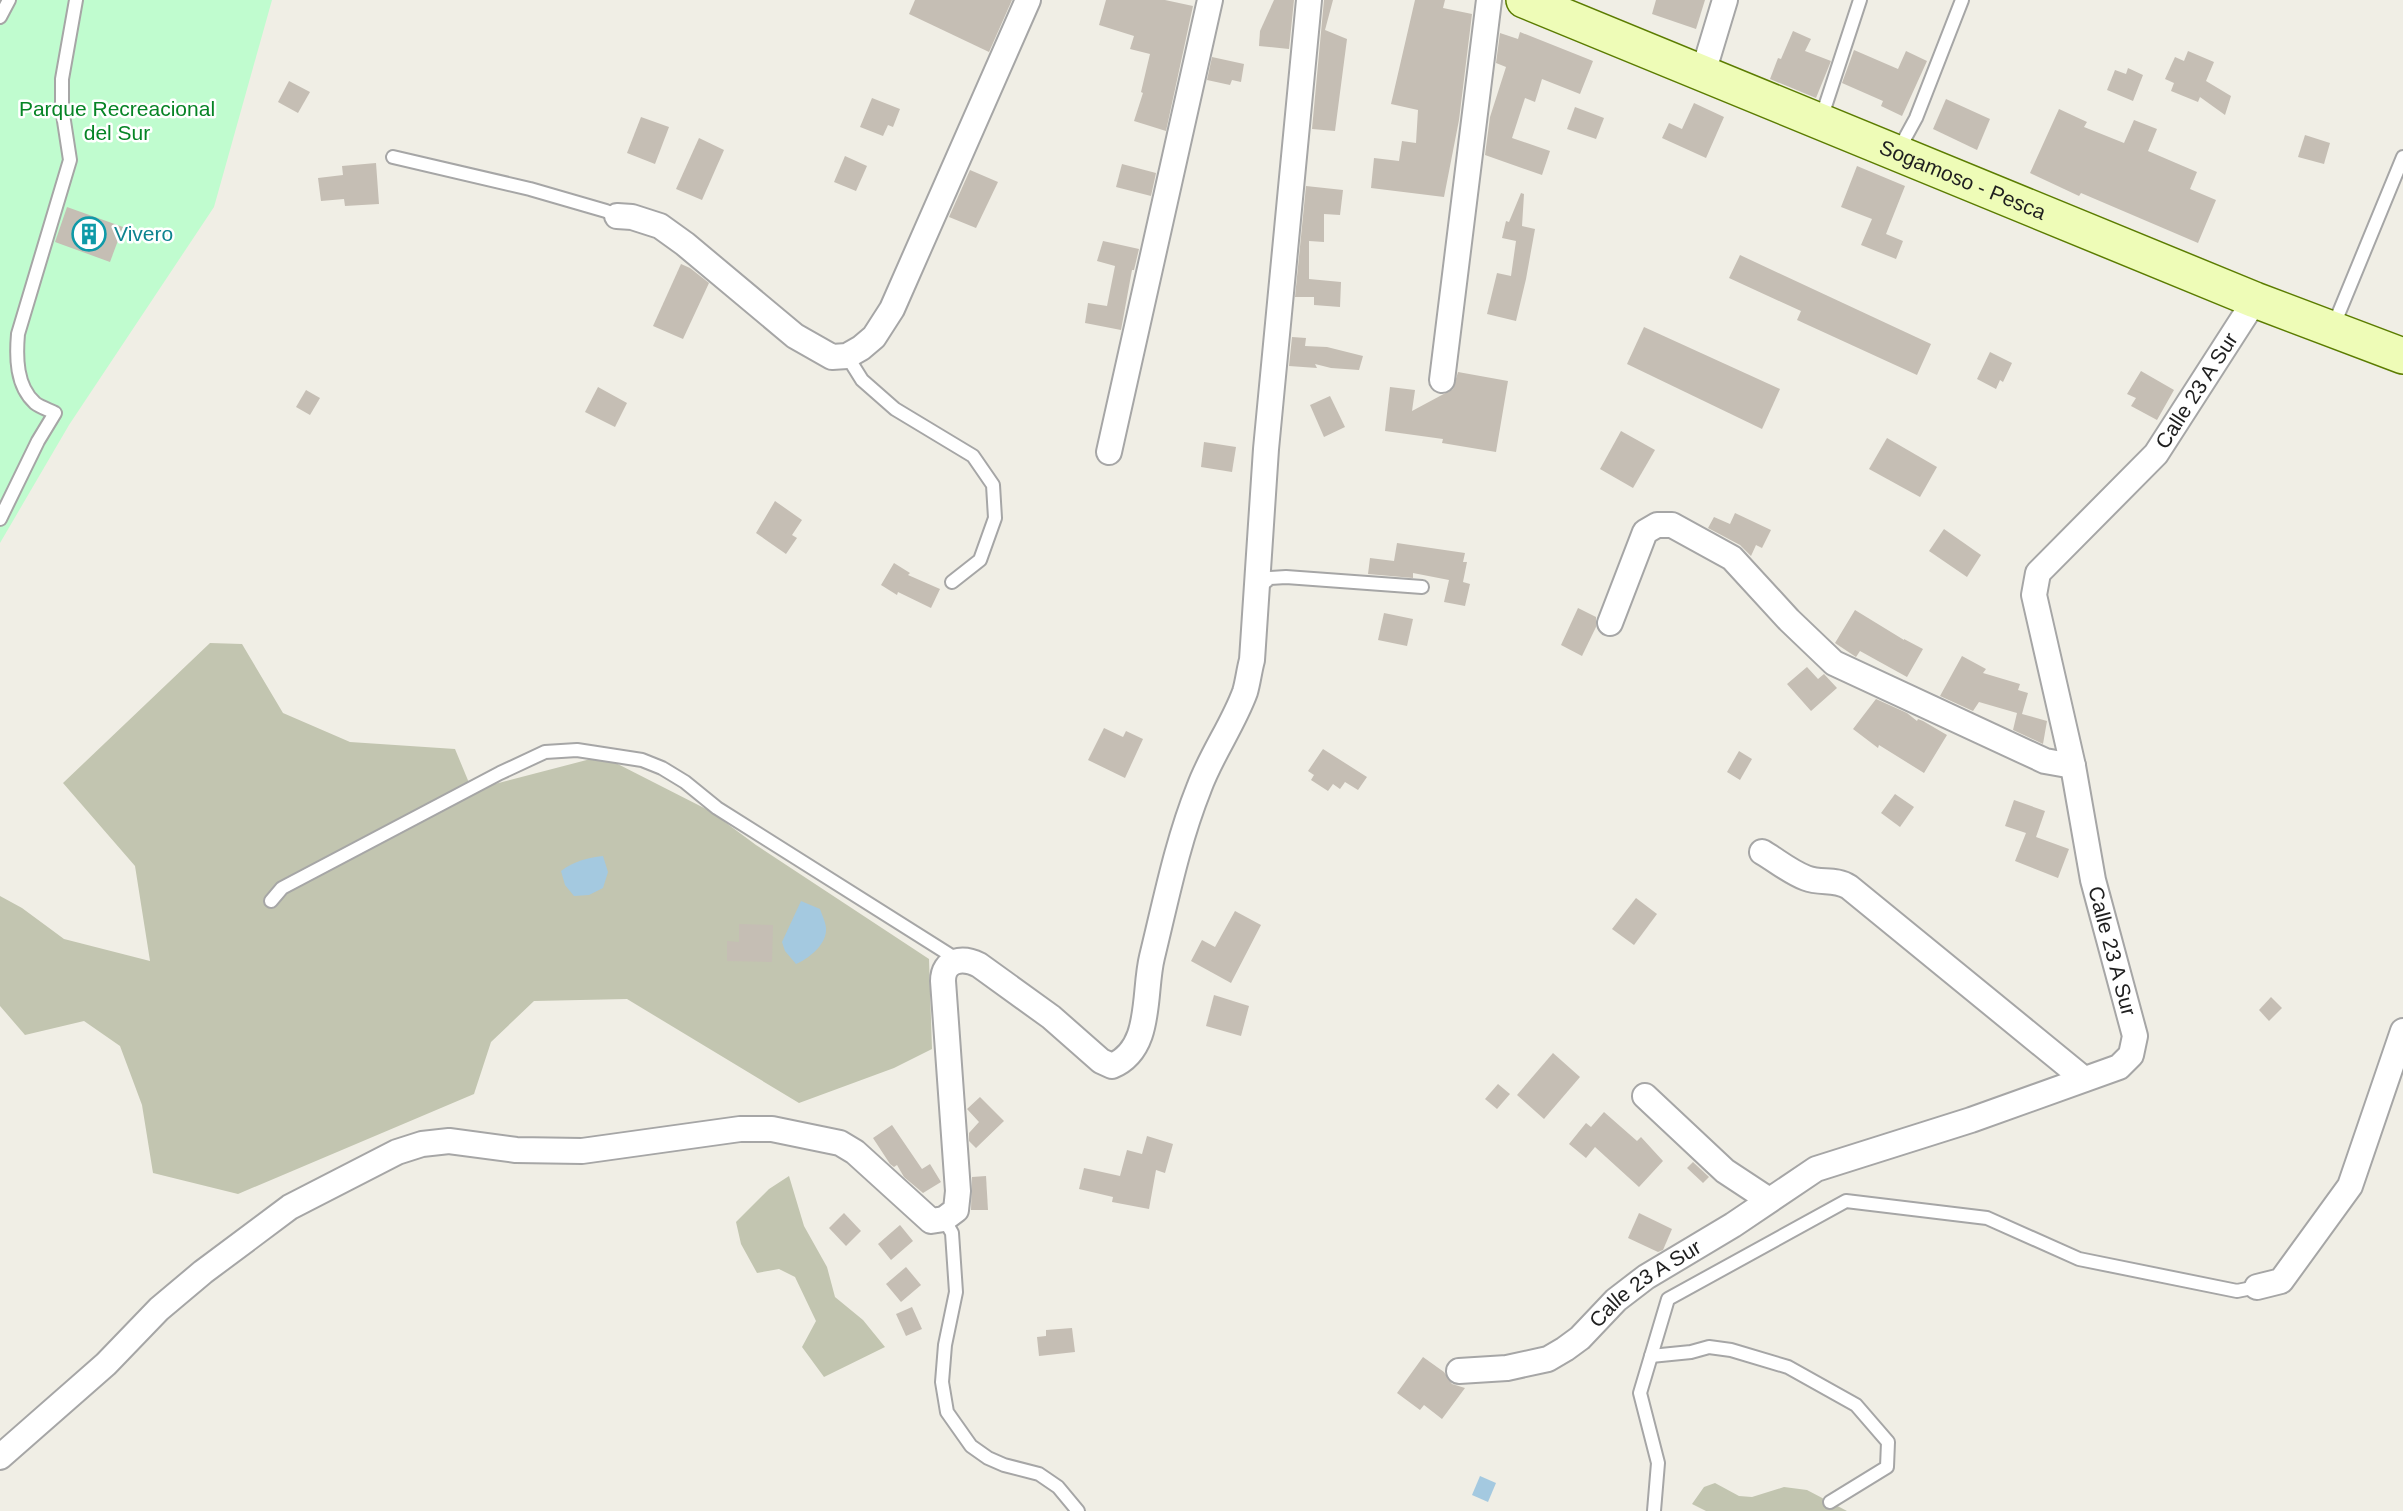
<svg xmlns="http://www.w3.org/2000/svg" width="2403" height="1511" font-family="Helvetica,sans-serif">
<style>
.construction{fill:#c2c5b0}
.park{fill:#c0fccf}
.water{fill:#a4c9e0}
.building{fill:#c5beb4}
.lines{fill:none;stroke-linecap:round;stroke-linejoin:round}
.service-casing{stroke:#a6a6a6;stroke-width:16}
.minor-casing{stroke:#a6a6a6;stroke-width:28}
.secondary-casing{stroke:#5b7c00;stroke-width:38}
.service{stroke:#fff;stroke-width:12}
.minor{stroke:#fff;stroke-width:24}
.secondary{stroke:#eefcb7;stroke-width:35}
.labels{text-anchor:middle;stroke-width:5;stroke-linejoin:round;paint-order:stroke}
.park-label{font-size:21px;fill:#068425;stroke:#fff}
.street-label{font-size:21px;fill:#1f1f1f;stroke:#fff}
.culture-label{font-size:21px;fill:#0d838f;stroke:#fff;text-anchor:start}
</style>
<rect width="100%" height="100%" fill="#f0eee5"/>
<!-- construction -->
<g class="construction">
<polygon points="210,643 242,644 283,713 350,742 455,749 472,790 602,756 710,811 756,845 929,959 932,1049 894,1068 799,1103 627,999 534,1001 491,1042 474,1094 238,1194 153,1173 142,1105 120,1046 84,1021 25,1035 0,1006 0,896 22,908 64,939 150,961 135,866 63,783"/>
<polygon points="789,1176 804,1226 827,1267 835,1297 863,1320 885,1347 824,1377 802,1347 816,1321 795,1277 779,1269 757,1273 741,1244 736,1222 769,1189"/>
<polygon points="1715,1483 1739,1496 1752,1497 1784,1487 1807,1490 1847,1511 1706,1511 1692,1504 1704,1487"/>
</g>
<!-- park -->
<polygon class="park" points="0,0 272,0 214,207 69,425 0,543"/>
<!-- water -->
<g class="water">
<path d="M603,856L608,872L603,888L589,895L574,896L565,885L561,871C574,861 587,858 603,856Z"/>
<path d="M801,901L820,909C822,915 827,925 826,931C825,946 808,959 796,964L785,951L782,942Z"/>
<polygon points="1480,1476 1496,1483 1488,1502 1472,1495"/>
</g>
<!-- building -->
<g class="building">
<polygon points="915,0 1012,0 989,52 909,14"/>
<polygon points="1106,0 1165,0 1193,6 1166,131 1134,121 1143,93 1141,92 1150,54 1130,49 1134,36 1099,25"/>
<polygon points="1274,0 1294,0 1289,49 1259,46 1260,31"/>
<polygon points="1324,0 1333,0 1325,30 1347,39 1335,131 1312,129"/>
<polygon points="1415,0 1445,0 1443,8 1472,14 1459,120 1444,197 1371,188 1374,158 1399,161 1402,141 1416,143 1418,110 1391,104"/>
<polygon points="1656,0 1705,0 1696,29 1652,14"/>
<polygon points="1793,31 1811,39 1805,51 1831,61 1816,98 1770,79 1778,58 1781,59"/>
<polygon points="1520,32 1593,61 1580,94 1542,79 1535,102 1525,98 1512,138 1550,151 1542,175 1485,155 1490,117 1506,67 1496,63 1500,33 1518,39"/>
<polygon points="1854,50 1898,69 1906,51 1927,61 1902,116 1881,106 1883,101 1842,83"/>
<polygon points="2188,51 2214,62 2206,81 2231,96 2225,115 2200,97 2198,102 2171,91 2174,83 2165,79 2175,57 2184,61"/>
<polygon points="1212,57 1244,64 1241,82 1232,80 1230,85 1207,80"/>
<polygon points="2128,68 2143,75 2133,101 2107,90 2115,70 2126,74"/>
<polygon points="289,81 310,92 298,113 278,102"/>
<polygon points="872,98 900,109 893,127 888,125 883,136 860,127"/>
<polygon points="1946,99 1990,119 1977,150 1933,129"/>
<polygon points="1694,103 1724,117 1706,158 1662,138 1669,123 1682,129"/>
<polygon points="1575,107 1604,118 1596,139 1567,129"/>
<polygon points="2059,109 2087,122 2084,127 2124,143 2134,120 2157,129 2148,151 2197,172 2190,189 2216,200 2198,243 2081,193 2079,196 2030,173"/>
<polygon points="641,117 669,127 655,164 627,153"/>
<polygon points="2305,135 2330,143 2324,164 2298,157"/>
<polygon points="699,138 724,150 702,200 676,189"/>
<polygon points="845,156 867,166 856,191 834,182"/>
<polygon points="376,163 379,204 345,206 344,199 321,201 318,178 343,175 342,166"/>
<polygon points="1122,164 1156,173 1151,196 1116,187"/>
<polygon points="1857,166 1905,186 1886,234 1903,241 1896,259 1861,245 1872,219 1841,207"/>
<polygon points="970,170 998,182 976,228 949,217"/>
<polygon points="1306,186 1343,190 1340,215 1324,214 1324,242 1309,241 1309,279 1341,282 1340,307 1314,305 1314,297 1295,297"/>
<polygon points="1521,193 1524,194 1522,226 1535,229 1526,279 1516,321 1487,314 1497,273 1511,276 1516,241 1502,238 1506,221 1509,222"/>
<polygon points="67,207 123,227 110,262 55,242"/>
<polygon points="1103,241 1139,249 1134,270 1132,270 1121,330 1085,323 1088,303 1107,306 1115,266 1097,261"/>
<polygon points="1740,255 1931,344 1917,375 1797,320 1801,311 1729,278"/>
<polygon points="681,264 690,268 709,283 683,339 653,326"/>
<polygon points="1644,327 1780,389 1762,429 1627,364"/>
<polygon points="1292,337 1306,338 1305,346 1327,347 1363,356 1359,370 1331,368 1315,364 1317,368 1289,366"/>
<polygon points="1990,352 2012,363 2003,382 2000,380 1996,389 1977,379"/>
<polygon points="2141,371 2174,390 2157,420 2131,406 2136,398 2127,394"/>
<polygon points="1458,372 1508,381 1496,452 1442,443 1443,439 1385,431 1390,387 1415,390 1412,411 1453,389"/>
<polygon points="598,387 627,403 615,427 585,412"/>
<polygon points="306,390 320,398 310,415 296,407"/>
<polygon points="1330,396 1345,427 1324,437 1310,405"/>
<polygon points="1621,431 1655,450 1633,488 1600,469"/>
<polygon points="1887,438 1937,467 1920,497 1869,469"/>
<polygon points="1204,442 1236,447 1232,472 1201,467"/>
<polygon points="775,501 802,520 792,535 797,538 786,554 756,533"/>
<polygon points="1735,513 1771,530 1762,548 1756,545 1751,556 1740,545 1708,528 1714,517 1730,524"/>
<polygon points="1944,529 1981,555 1967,577 1929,551"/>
<polygon points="1397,543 1465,553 1463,562 1467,562 1463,582 1470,584 1465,606 1444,602 1449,580 1413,573 1413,578 1368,574 1370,558 1394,561"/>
<polygon points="894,563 910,573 908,575 940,589 931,608 898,592 897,595 881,585"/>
<polygon points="1578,608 1596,617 1596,627 1582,656 1561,645"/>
<polygon points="1855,610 1904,640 1904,639 1923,649 1907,677 1860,651 1856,657 1835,643"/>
<polygon points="1384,613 1413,619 1407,646 1378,640"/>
<polygon points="1962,656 1986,669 1983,673 2020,684 2018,690 2028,693 2022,714 2047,721 2043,744 2013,730 2017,713 1979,702 1973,711 1940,696"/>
<polygon points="1807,667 1818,679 1824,674 1837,688 1811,711 1787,684"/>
<polygon points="1876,699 1907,713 1917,721 1918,719 1923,721 1947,735 1924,773 1879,745 1878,748 1853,729"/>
<polygon points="1104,728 1123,737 1126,731 1143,739 1125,778 1088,760"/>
<polygon points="1323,749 1367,777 1358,790 1345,782 1340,789 1333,784 1328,791 1311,780 1314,775 1308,771"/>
<polygon points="1739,751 1752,759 1740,780 1727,772"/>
<polygon points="1895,794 1914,807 1900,827 1881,813"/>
<polygon points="2014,800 2045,811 2036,837 2069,849 2058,878 2015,861 2026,833 2005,826"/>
<polygon points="1636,898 1657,914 1634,945 1612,929"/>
<polygon points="1235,911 1261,925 1231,983 1191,961 1202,940 1215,947"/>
<polygon points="739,924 773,925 772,962 727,961 727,941 739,942"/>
<polygon points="1214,995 1249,1006 1241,1036 1206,1026"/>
<polygon points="2271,997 2282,1008 2269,1021 2259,1010"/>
<polygon points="1553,1053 1580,1077 1544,1119 1517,1095"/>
<polygon points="1498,1084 1510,1094 1497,1109 1485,1099"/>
<polygon points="980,1097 1004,1121 976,1148 969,1141 969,1133 979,1122 967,1109"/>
<polygon points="1604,1112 1637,1141 1641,1137 1663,1161 1639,1187 1595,1147 1586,1158 1569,1144 1586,1123 1591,1127"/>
<polygon points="892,1125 922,1169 930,1164 941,1182 923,1193 904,1177 897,1165 894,1167 890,1164 873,1138"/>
<polygon points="1147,1136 1173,1144 1165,1173 1156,1170 1149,1209 1112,1202 1113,1197 1079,1189 1084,1168 1120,1176 1127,1150 1142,1154"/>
<polygon points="1693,1162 1709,1177 1703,1183 1687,1168"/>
<polygon points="986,1176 988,1210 971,1210 972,1177"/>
<polygon points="844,1213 861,1231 846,1246 829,1228"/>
<polygon points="1639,1213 1672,1229 1663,1250 1658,1252 1628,1238"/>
<polygon points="900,1225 913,1241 891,1260 878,1244"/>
<polygon points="906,1267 921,1285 901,1302 886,1284"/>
<polygon points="912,1307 922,1329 906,1336 896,1314"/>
<polygon points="1072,1328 1075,1352 1039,1356 1037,1337 1046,1336 1046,1330"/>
<polygon points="1423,1357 1444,1372 1452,1384 1465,1388 1442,1419 1424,1405 1420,1410 1397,1393"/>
</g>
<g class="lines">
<defs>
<g id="service">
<polyline points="0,17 9,0"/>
<polyline points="1821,119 1860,0"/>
<polyline points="1898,151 1916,118 1962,0"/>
<polyline points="393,157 530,189 606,211 617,216"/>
<polyline points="2333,327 2403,157"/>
<polyline points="847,356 862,380 895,409 973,456 993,485 995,518 980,560 952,582"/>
<path d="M0,519L38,441L55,413C49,410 40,407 35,403C16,386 16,357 18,334L70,160L62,108V79L76,0"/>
<polyline points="1258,588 1270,578 1286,577 1422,587"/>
<polyline points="271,901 282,888 500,773 545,752 577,750 642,760 662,768 685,782 717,808 958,960"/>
<polyline points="944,1219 952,1233 956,1292 945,1345 942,1382 947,1412 971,1446 988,1458 1004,1465 1039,1474 1058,1487 1078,1511"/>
<polyline points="1651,1356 1691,1352 1709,1347 1731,1350 1788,1367 1856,1405 1888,1442 1887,1467 1830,1502"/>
<polyline points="1654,1511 1658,1463 1640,1393 1668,1299 1846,1201 1987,1218 2079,1259 2237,1291 2257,1287"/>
</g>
<g id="minor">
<polyline points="1703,73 1725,0"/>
<polyline points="617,216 632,217 660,226 685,244 795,336 832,357 847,356 861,348 874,337 892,309 1028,0"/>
<polyline points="1442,380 1489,0"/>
<polyline points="1109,452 1210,0"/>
<polyline points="1610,623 1645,532 1657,525 1672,525 1732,558 1789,620 1834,663 2045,761 2073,766"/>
<path d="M1762,852C1776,860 1790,872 1806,878C1821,884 1835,878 1849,887L2084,1079"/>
<polyline points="1645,1096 1725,1171 1769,1200"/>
<polyline points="2257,1287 2281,1281 2350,1186 2403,1031"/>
<path id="s1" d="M1459,1371L1507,1368L1548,1359L1565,1349L1580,1338L1616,1300L1646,1277L1733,1225L1816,1169L1971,1120L2119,1067L2131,1055L2135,1036L2093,880L2073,766L2034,595L2038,573L2156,454L2255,300"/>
<path d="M0,1457L106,1364L159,1309L203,1272L290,1207L397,1152L422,1144L449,1141L516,1150L582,1151L740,1129H772L840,1143L855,1152L931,1221L944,1219L956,1210L958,1191L943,981C943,959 963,957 979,965L1051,1017L1101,1061L1112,1066C1153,1049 1143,993 1152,957C1166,900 1177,843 1199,788C1211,755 1233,725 1245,692C1248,682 1249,671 1252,660L1266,449L1309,0"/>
</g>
<g id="secondary">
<path id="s2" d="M1524,0L2255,300L2403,356"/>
</g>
</defs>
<!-- service casing -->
<use href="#service" class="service-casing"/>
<!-- minor casing -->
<use href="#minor" class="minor-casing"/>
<!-- secondary casing -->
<use href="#secondary" class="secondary-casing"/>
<!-- service -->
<use href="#service" class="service"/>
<!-- minor -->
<use href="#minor" class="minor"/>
<!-- secondary -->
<use href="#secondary" class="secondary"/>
</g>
<!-- icons -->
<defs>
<symbol id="building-ring" viewBox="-11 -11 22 22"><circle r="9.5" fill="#fff" stroke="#0f9aa8" stroke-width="1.5"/><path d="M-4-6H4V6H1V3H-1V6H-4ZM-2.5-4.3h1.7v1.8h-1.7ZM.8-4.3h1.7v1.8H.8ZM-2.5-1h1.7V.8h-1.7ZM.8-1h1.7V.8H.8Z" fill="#0f9aa8"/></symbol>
</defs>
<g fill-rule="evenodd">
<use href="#building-ring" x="70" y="215" width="38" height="38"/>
</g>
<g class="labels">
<!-- park labels -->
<g class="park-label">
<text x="117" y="116">Parque Recreacional<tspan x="117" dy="24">del Sur</tspan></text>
</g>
<!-- street labels -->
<g class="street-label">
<text dy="7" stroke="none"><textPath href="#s2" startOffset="474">Sogamoso - Pesca</textPath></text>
<text dy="7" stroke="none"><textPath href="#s1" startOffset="1494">Calle 23 A Sur</textPath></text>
<text transform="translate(2112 951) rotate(75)" y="7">Calle 23 A Sur</text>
<text dy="7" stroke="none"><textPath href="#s1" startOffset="214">Calle 23 A Sur</textPath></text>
</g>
<!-- culture labels -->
<g class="culture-label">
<text x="114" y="241">Vivero</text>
</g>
</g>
</svg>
